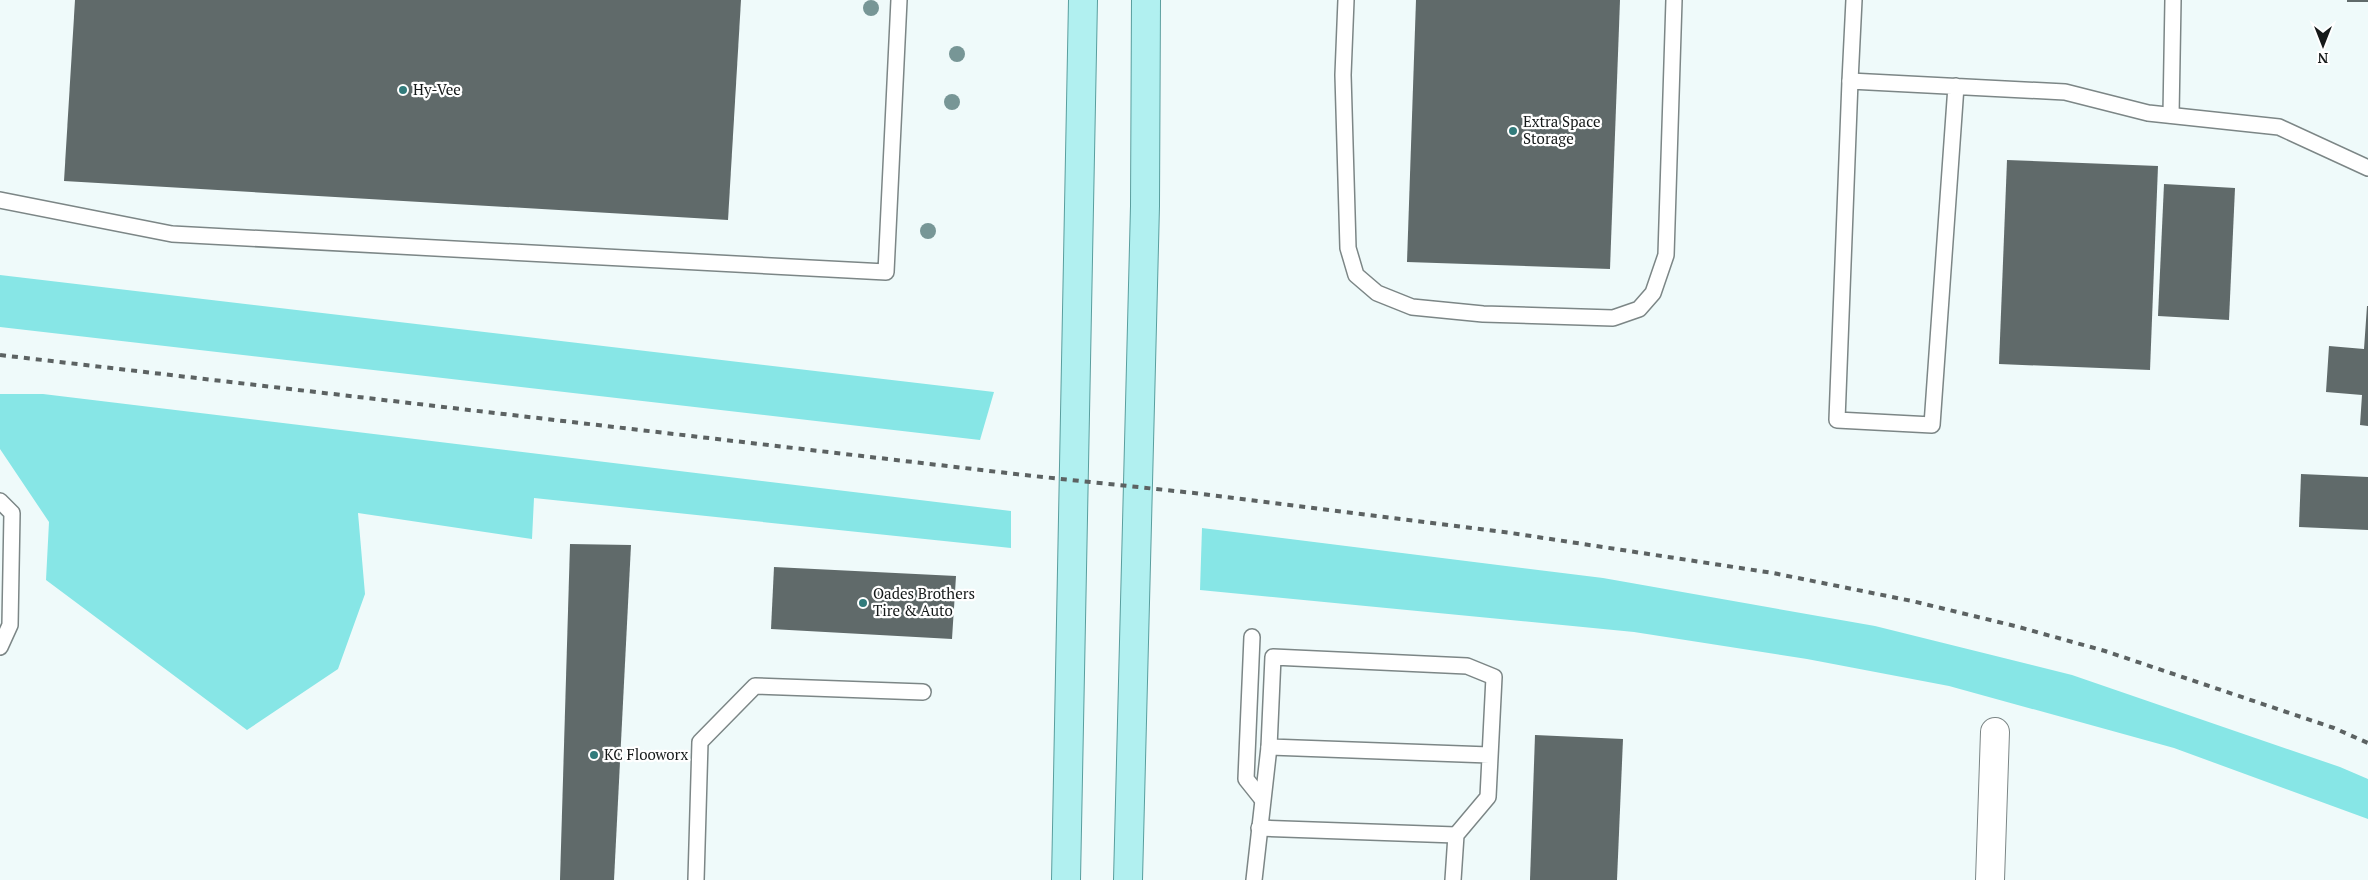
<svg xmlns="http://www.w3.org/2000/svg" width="2368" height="880" font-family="'PT Serif',serif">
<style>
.green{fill:#87e6e6}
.building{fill:#606a6a}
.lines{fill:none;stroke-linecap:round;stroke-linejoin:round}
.lane-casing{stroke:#7c8686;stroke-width:18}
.street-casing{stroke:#7c8686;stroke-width:30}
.primary-casing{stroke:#599e9e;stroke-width:30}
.lane{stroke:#fff;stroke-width:15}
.street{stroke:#fff;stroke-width:28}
.primary{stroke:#b1f0f0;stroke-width:28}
.rail{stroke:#5c6262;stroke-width:4;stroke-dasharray:6 6;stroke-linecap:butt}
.tree{fill:#779696}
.poi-dot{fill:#327b7b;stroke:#fff;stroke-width:2}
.labels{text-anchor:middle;stroke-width:4.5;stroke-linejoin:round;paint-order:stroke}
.poi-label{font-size:15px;fill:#151919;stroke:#fff;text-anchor:start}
</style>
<rect width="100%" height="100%" fill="#effafa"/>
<!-- green -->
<g class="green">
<polygon points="0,275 994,392 980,440 0,327"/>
<polygon points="0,394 43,394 1011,511 1011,548 534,498 532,539 358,513 365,594 338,669 247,730 46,580 49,522 0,449"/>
<polygon points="1202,528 1603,578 1875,626 2072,675 2340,767 2368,779 2368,819 2174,748 1949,686 1807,659 1634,632 1200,590"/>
</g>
<!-- building -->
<g class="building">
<polygon points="75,0 741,0 728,220 64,181"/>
<polygon points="1416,0 1620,0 1610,269 1407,262"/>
<rect x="2347" y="0" width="21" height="2"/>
<polygon points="2007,160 2158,166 2150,370 1999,364"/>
<polygon points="2164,184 2235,188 2229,320 2158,316"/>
<polygon points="2367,306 2368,306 2368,426 2360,425 2362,395 2326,392 2329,346 2364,349"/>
<polygon points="2301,474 2368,477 2368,530 2299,527"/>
<polygon points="570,544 631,545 614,880 560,880"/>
<polygon points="774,567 956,576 952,639 771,629"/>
<polygon points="1535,735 1623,739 1617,880 1530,880"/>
</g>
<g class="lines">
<defs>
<g id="lane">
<polyline points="1346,0 1343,75 1348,248 1356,275 1377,293 1412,307 1483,314 1613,318 1639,309 1653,293 1666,255 1674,0"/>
<polyline points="1850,81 1854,0"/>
<polyline points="1956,86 1932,425 1837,420 1850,81 2065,92 2148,113 2279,127 2368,168"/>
<polyline points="2171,115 2173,0"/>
<polyline points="0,200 172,234 886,272 899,0"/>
<polyline points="0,501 12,513 10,625 0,647"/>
<polyline points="1252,637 1246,779 1262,799"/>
<polyline points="1259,828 1456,835"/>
<polyline points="696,880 700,742 755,686 923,692"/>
<polyline points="1254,880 1269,747"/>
<polyline points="1453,880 1456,835 1488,797 1494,677 1467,666 1273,657 1269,747 1489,755"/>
</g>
<polyline id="street" points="1990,880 1995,732"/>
<g id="primary">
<polyline points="1066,880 1083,0"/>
<polyline points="1128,880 1145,206 1146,0"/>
</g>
</defs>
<!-- lane casing -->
<use href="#lane" class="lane-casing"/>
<!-- street casing -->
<use href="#street" class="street-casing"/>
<!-- primary casing -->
<use href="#primary" class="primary-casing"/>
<!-- lane -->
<use href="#lane" class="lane"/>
<!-- street -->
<use href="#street" class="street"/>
<!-- primary -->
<use href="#primary" class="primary"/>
<!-- rail -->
<polyline class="rail" points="0,355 1024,475 1194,493 1511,533 1773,573 1912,601 2015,626 2105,651 2334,728 2368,743"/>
</g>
<!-- trees -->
<g class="tree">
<circle cx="871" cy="8" r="8"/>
<circle cx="957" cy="54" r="8"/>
<circle cx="952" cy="102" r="8"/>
<circle cx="928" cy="231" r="8"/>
</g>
<!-- markers -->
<g class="poi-dot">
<circle cx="403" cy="90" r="5"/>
<circle cx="1513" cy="131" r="5"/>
<circle cx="863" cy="603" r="5"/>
<circle cx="594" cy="755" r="5"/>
</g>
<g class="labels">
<!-- poi labels -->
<g class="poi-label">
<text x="413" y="95">Hy-Vee</text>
<text x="1523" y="127">Extra Space<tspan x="1523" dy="17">Storage</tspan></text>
<text x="873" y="599">Oades Brothers<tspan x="873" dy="17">Tire &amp; Auto</tspan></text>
<text x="604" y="760">KC Flooworx</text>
</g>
</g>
<!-- north arrow -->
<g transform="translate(2323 45) rotate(180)" stroke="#ffffff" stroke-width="4" paint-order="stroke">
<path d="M0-4L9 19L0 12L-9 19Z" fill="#151919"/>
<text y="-8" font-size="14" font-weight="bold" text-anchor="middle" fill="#151919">N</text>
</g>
</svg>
